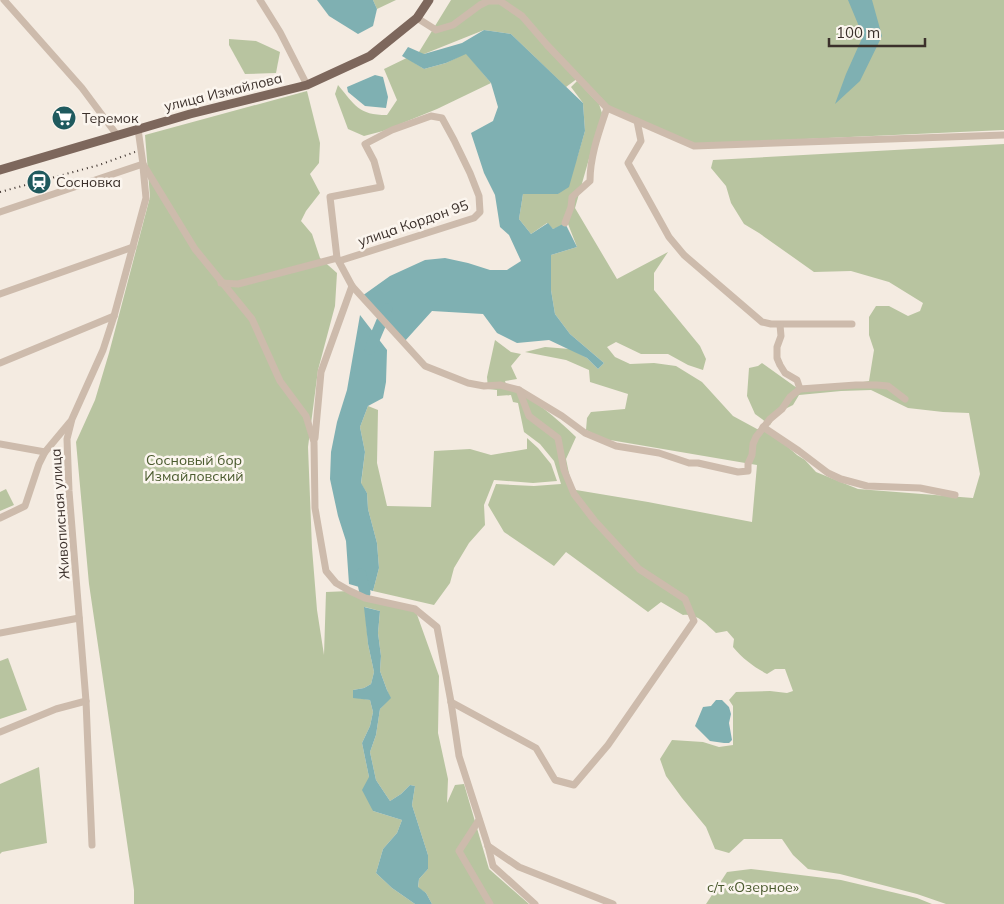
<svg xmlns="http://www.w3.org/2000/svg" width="1004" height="904" font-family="Mulish,sans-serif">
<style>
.green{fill:#b8c4a0}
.water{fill:#7fb0b2}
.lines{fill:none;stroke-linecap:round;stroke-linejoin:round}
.river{stroke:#7fb0b2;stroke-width:11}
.minor{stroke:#cdbbac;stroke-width:7}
.major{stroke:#7d675c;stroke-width:9}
.rail{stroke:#3b302b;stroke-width:2;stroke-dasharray:1 4;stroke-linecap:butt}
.labels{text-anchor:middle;stroke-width:5;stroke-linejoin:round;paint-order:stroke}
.street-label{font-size:14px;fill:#3b302b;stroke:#fbf5ee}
.poi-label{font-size:14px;fill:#3b302b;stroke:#fbf5ee;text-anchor:start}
.park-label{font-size:14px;fill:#4a5a2e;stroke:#fbf5ee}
</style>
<rect width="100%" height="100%" fill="#f4ebe1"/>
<!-- green -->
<g class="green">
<polygon points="373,0 396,0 377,9"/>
<path d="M451,0H1004V130L695,144L608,106L578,78L566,87L511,34L484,30L424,54L413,62L424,69L446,63L466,53L491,83L437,109L383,131L364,136L348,129L335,94L338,85C355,105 358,115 387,115L397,100L384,69L419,52Z"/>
<polygon points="229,39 256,41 280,52 276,73 245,74 229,45"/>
<path d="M577,81L599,104L602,113L575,208L617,279L668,252L654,273V290L700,346L706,359L703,370L688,365L668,354H641L616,342L607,347L615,357L630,364L654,363L676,366L702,382L733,416L757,429L770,431L797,455L805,460L816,472L858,489L973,498L980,474L969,413L943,412L908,408L871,390L841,391L799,395L793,405L777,413L770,425L755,414L747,396L749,368L758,366L762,363L797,388L832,387L869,381L874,350L869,335V317L876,306H889L908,316L920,311L923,303L889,282L851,271L814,272L759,233L744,224L731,203L726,186L711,168L713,160L1004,144V904H946L917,894L840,874L808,869L793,855L782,839H744L729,853L715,849L706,827L682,798L666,776L660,759L672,740L703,742L719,747L733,745V706L729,700L736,692L770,691L787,693L793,691L785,669H775L767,674C754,667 743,659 733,647L734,639L727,631L716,633C706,624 697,613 683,615L661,602L648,612L566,552L554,566L504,532L488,505L496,484L534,486L561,484L554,461L540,444L524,432L518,403L513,402L511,395L497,396V390L488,389L487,377L495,340L511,352L521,354L511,366L517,379L505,381L507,388C533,397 556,418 576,437L566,459L571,483L576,490L648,502L752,522L757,465L604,439L586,430L587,418L591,412L625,409L628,394L590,382L589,370L566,360L525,352L545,347L570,349L587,358L598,369L604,363L570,334L555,314L551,290V255L577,247L568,224L553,229L547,223L531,234L519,219L523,194H558L577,158L585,131L583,103L571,87Z"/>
<polygon points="307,91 320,143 319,163 310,174 320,193 306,211 301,221 312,234 320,258 337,273 335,306 318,370 308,447 312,548 317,610 324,655 326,592 350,591 415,609 439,676 438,733 448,779 447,803 455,785 464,784 489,869 529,904 432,904 426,893 418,888 419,879 428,869 428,855 412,805 415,786 410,785 401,794 390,801 376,780 370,752 376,735 380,709 390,698 380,671 381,656 378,633 380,611 365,607 368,644 374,672 371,684 364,688 353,690 353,697 370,700 373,712 370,726 362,743 369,777 373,811 402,820 397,833 383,849 376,873 392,888 415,904 134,904 134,890 89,584 76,442 95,400 109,353 150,197 145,135"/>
<polygon points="368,406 378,410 377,463 387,506 431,507 434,451 470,449 491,455 527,449 527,438 538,448 551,464 557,481 533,483 494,480 484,505 485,525 469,543 454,568 450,583 434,605 373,591 379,568 377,543 368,509 367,493 361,484 365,452 360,427"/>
<polygon points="6,489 14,505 0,511 0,492"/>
<polygon points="8,658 27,710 0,719 0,661"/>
<polygon points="39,767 47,843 2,852 0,854 0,784"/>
<polygon points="751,869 841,880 917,898 932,904 706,904 727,872"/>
</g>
<!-- water -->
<g class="water">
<polygon points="317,0 373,0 377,9 373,26 358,34 329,16"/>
<polygon points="848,0 872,0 882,36 860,81 835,104 846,74 863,36"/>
<polygon points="484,30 511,34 583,103 585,131 569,187 558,194 523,194 519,219 531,234 548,223 553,229 565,223 577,247 551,255 551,290 555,314 570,334 604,363 598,369 587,358 549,340 517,343 497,333 483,314 432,311 404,342 362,296 390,276 425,260 445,258 468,263 490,270 507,270 521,261 509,235 500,227 495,195 484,173 471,133 493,121 498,107 491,83 466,54 446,63 424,69 402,56 408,47 424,54 462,43"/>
<polygon points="375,75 383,77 388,97 386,108 365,106 348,92 347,87"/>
<polygon points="360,315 387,350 386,382 383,398 368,406 360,427 365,452 361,483 367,493 368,509 377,543 379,568 373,591 349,584 346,541 338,516 330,479 331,452 337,422 347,390"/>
<polygon points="364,607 380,611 378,633 381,656 380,671 387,690 391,698 380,709 376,735 370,752 376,780 390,801 401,794 410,785 415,786 412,805 428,855 428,869 419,879 418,887 426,893 432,904 415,904 392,888 376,873 383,849 397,833 402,820 373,811 362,790 369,777 362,743 370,726 373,712 370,700 353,698 353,690 364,688 371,684 374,672 368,644"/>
<polygon points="716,700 722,700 729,707 731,714 729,723 732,740 729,743 724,743 710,741 695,726 703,707 711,706"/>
</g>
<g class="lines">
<!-- river -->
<g class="river">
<polyline points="370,349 387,309"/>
<polyline points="361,574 365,593"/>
</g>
<!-- minor -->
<g class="minor">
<polyline points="4,0 82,88 117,135"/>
<polyline points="260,0 280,32 307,85"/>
<polyline points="417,18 436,30 453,25 480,5 488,1 500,1 522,16 547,45 607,108 694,146 1004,135"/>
<polyline points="637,121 641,141 628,163 669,237 684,255 762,322 771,324 852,324"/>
<polyline points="143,164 195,249 252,319 280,381 306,416 314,442 315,508 326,571 336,583 350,591 365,598 415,609 437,627 451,702 459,756 488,846 493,866 535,904"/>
<polyline points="0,212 143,164 138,129"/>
<path d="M565,223L571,207L572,197L590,181C590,156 599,132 607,108"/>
<polyline points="337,258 330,197 381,187 374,161 365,144 392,130 431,116 442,118 454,140 470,173 479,196 480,212 474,218 339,261"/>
<polyline points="221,283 238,284 337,258 352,286 425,366 468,383 484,386 500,385 519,390 562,416 585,433 616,446 659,453 689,463 698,463 738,472 748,471 748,464 752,455 753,444 756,437 770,419 782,409 790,397 800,389 856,385 877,385 888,386 905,399"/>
<polyline points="0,294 133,247"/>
<polyline points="780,325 781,336 777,347 777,358 780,365 785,373 797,380 800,389"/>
<polyline points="0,363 114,316"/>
<polyline points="763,427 799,451 828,473 841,479 867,486 920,488 955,495"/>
<polyline points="315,438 321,372 352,286"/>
<polyline points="0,444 45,452 70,422"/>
<polyline points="0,518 25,506 39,464 45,452"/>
<polyline points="0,633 79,618"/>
<polyline points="451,702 536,748 555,780 574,785 608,745 694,621 685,599 639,569 594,520 574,494 564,470 558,438 529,416 519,390"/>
<polyline points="0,732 56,709 86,701"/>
<polyline points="479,820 459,851 490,904"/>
<polyline points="92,845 86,701 69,491 67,439 72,419 103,350 114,316 146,198 143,167"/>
<polyline points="488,846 519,867 613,904"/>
</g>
<!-- major -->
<polyline class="major" points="0,170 190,114 307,85 370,56 417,18 429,0"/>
<!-- rail -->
<polyline class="rail" points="0,192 99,165 135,152"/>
</g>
<!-- icons -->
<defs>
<symbol id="supermarket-disc" viewBox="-11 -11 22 22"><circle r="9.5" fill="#1f5a5e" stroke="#fbf5ee"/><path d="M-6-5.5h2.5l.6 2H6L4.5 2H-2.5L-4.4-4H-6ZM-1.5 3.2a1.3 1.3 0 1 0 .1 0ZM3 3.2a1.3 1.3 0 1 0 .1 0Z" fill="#fff"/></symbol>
<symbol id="station-disc" viewBox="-11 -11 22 22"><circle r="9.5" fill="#1f5a5e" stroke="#fbf5ee"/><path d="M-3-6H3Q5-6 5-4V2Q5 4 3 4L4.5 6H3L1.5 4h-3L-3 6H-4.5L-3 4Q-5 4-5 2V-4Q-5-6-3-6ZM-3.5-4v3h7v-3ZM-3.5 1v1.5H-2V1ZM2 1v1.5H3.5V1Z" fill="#fff"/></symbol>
</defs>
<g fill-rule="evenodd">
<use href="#supermarket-disc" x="50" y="104" width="28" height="28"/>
<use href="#station-disc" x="25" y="168" width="28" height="28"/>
</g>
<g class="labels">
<!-- street labels -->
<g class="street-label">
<text transform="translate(223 92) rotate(-14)" y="5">улица Измайлова</text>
<text transform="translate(413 223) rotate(-19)" y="5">улица Кордон 95</text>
<text transform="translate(60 514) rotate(-94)" y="5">Живописная улица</text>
</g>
<!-- poi labels -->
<g class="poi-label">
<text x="82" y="123">Теремок</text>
<text x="56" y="187">Сосновка</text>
</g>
<!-- park labels -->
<g class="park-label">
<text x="194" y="465">Сосновый бор<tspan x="194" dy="16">Измайловский</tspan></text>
<text x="753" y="892">с/т «Озерное»</text>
</g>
</g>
<!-- scale -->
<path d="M829 38v8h96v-8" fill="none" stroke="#3b302b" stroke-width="2.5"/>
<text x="836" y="38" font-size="15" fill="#3b302b" stroke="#fbf5ee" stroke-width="4" paint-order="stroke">100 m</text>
</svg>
